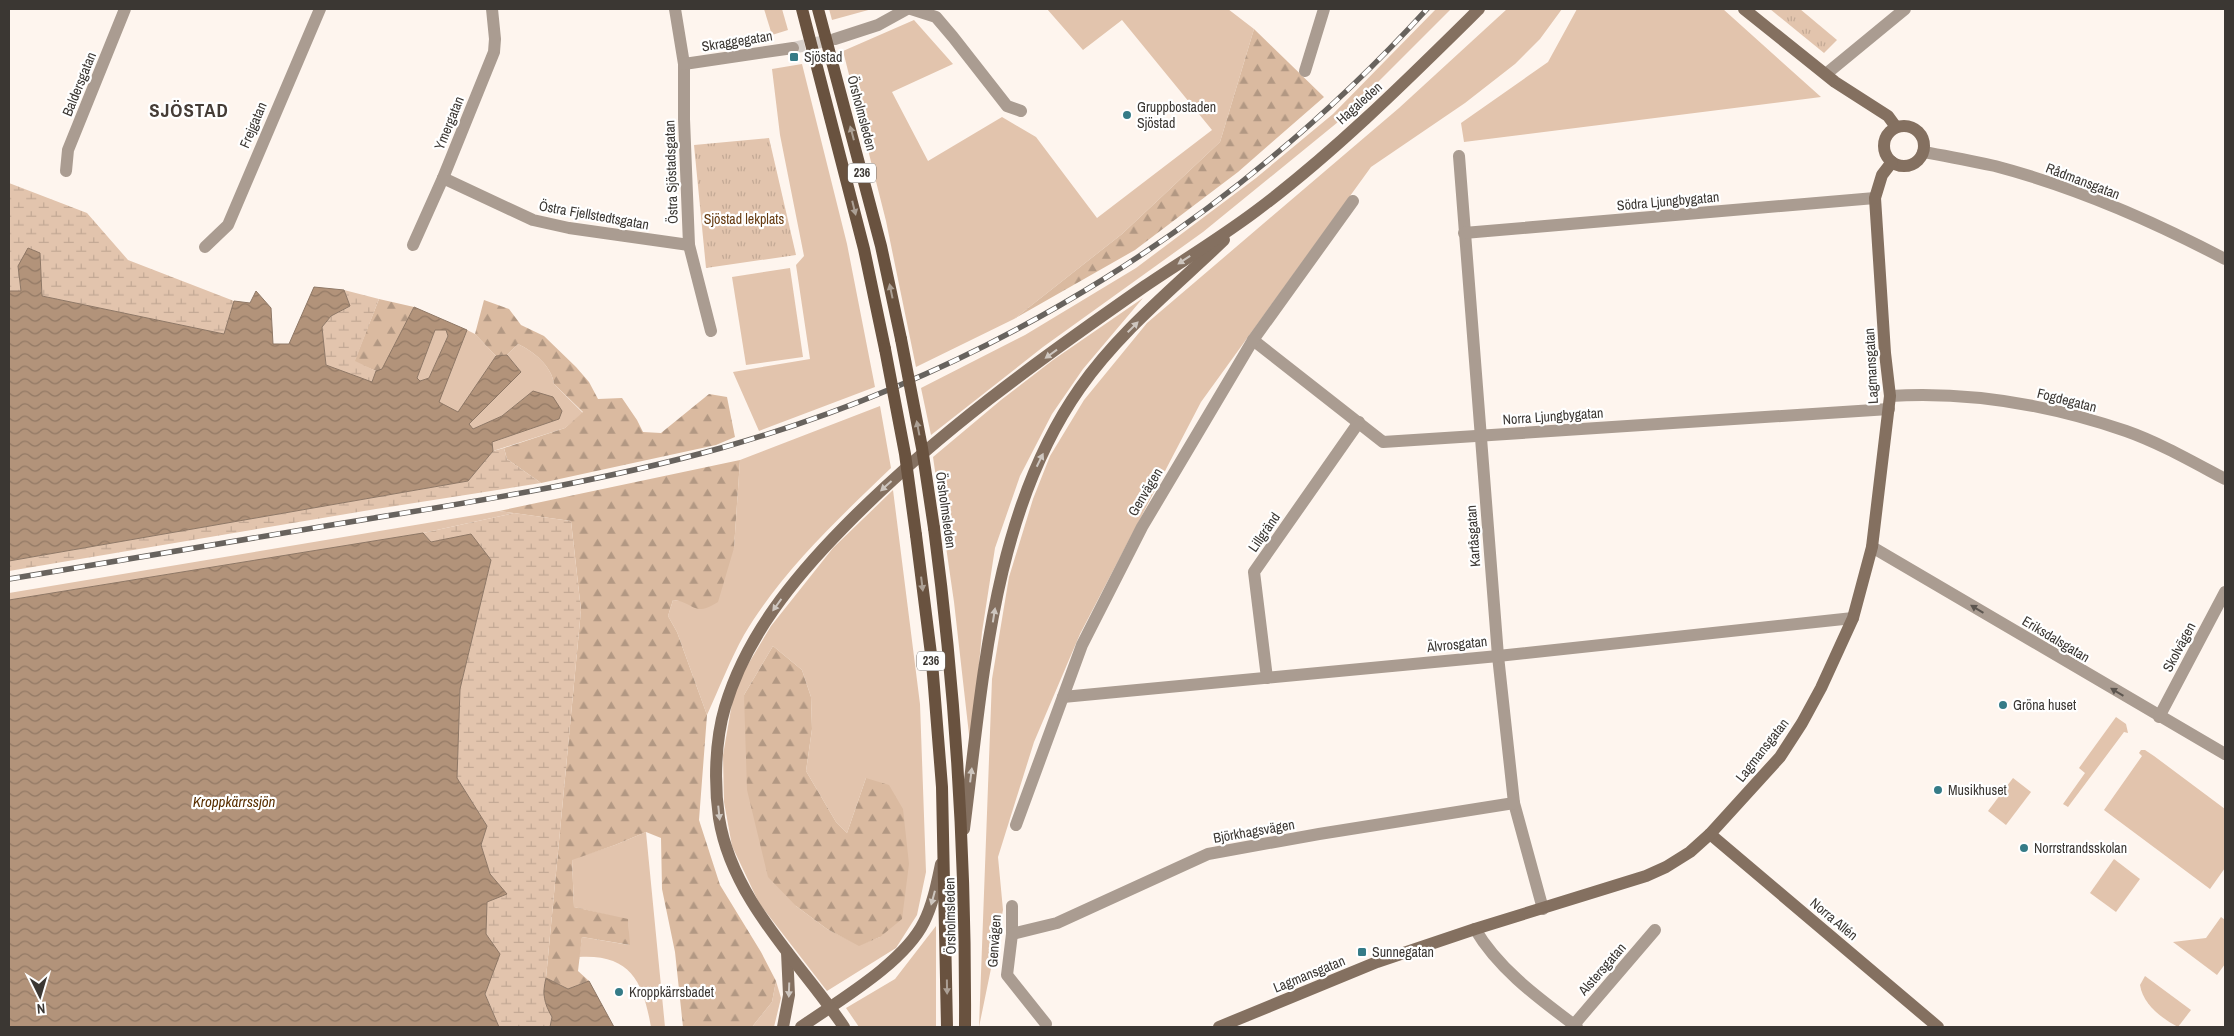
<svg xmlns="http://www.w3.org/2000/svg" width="2234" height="1036" font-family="'Archivo Narrow',sans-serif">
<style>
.green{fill:#e2c4ad;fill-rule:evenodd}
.forest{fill:url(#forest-firs)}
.wetland{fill:url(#wetland-marsh)}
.park{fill:url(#park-tufts)}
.water{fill:url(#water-waves);stroke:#8e7765;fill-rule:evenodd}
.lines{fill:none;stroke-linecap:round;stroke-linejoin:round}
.street-tunnel{stroke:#d7cfc9;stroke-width:12;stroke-dasharray:12 6;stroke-linecap:butt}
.street{stroke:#aa9c91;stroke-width:12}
.secondary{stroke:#847060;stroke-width:12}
.primary{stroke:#69523f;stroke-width:12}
.rail-casing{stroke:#68635e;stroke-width:5.5}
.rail{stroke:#fff;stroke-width:4;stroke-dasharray:11;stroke-linecap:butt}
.primary-bridge{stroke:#69523f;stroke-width:12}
.oneway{fill:#aca095}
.oneway2{fill:#cec6bf}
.oneway3{fill:#5c554f}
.poi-dot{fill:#357b87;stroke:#fff;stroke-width:2}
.labels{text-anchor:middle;stroke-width:4.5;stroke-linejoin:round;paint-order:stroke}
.shield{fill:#fff;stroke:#767370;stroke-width:1}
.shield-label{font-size:12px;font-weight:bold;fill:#3b3733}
.street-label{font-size:14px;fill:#3b3733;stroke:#fff}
.poi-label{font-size:14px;fill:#3b3733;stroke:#fff;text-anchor:start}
.park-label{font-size:14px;fill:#653a10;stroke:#fff}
.water-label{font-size:15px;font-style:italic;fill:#5a3002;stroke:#fff}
.district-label{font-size:19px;font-weight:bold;letter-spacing:1px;fill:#453c36;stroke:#fff}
</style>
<defs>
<pattern id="forest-firs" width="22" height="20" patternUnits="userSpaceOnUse" patternTransform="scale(1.25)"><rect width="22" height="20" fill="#dabaa0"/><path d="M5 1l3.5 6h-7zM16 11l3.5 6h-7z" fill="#b29883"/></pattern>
<pattern id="wetland-marsh" width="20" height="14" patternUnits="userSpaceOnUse" patternTransform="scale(1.25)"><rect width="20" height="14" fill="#e2c4ad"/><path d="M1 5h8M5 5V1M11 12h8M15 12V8" fill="none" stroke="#c3a995"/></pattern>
<pattern id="park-tufts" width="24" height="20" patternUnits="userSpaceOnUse" patternTransform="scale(1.25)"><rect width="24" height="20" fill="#e2c4ad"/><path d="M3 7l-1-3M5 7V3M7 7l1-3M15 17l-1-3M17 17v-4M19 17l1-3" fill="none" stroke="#c3a995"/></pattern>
<pattern id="water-waves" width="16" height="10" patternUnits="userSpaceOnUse" patternTransform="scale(1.25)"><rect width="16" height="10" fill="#b2937a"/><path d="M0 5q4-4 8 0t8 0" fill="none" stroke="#927965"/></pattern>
</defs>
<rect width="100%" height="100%" fill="#fef5ee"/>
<!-- green -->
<g class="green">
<polygon points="764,9 782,9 788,30 772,35"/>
<polygon points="829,9 872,9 832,20"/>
<polygon points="1047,9 1228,9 1254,29 1220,142 1122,234 1014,319 916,367 886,221 843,51 914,20 953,64 892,92 928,161 1002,117 1036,137 1097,218 1212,130 1122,20 1083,50"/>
<polygon points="1436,9 1451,9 1338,122 1203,232 1043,347 931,435 921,388 1025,335 1136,268 1256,178 1333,114"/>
<polygon points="1507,9 1562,9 1540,39 1515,64 1465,103 1371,167 1201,402 1080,634 1034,742 998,857 1003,910 979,1027 992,679 1009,577 1033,499 1050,456 1084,400 1147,323 1399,108"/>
<polygon points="1577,9 1723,9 1821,97 1464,142 1461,123 1548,62"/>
<polygon points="802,64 847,244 875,387 759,431 733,372 810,359 796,265 804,256 780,135 772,69"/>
<polygon points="790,268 803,357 746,365 732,277"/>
<polygon points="1143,298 1083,369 1052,414 1020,476 995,548 982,632 971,752 954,602 933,457 1001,400 1053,360"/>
<polygon points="435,330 446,330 448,336 429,378 420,381 417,378"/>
<polygon points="467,330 475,334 496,356 458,413 438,402"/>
<path d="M518,344C533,351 552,366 554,384L583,413L565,428L493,451L491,442L559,419L533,391L502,416L473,429L468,424L521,372L507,355Z"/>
<path d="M880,406L891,468C839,518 781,572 744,635C730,660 719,689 707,715L677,632L668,616L673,600L682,601L734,548L740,460Z"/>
<path d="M893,490L920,704L926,872L917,915L896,948L827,991L759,903L732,846L724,802L723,755L735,686L771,626L833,548ZM773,646L802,670L811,697L812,729L806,771L836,822L847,833L866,778L880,937L859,945L827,929L796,906L744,695Z"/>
<polygon points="499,511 514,513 423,533 9,600 9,593"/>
<polygon points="2116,717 2126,724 2128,733 2124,732 2068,807 2063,804 2085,773 2079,768"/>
<polygon points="2141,750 2145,750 2154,756 2225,809 2225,868 2210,889 2104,810 2142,756 2139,753"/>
<polygon points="2013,778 2031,792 2006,825 1988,811"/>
<path d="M646,832L665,1027H651C643,982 631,954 579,957L582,937L629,945L628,920L574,907L572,859L615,845Z"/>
<polygon points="2114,859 2140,879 2116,912 2090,893"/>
<polygon points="2221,917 2225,920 2225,964 2217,975 2173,942 2206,938"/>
<polygon points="936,926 936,1027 859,1027 846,1008 895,979"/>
<path d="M2145,976L2191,1010L2178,1027C2161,1018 2143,1004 2140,985Z"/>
<polygon points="776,981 781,998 774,1027 752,1027 772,1002"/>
</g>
<!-- forest -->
<g class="forest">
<polygon points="1254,29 1324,97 1238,172 1135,250 1014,319 1122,234 1220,142"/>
<polygon points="379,299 414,307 382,370 376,371 354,362"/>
<path d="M484,300L509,309L521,325L544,336L576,367L589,382L598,399L622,398L637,420L643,432L661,433L709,394L727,397L735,437L716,445L541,483L507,459L504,448L565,428L583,412L554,384C552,366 533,351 518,344L507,355L496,356L475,334Z"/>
<path d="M740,460L734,548L718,602C693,618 695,602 673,600L668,616L677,632L707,715L699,820L720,885L761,952L776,981L772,1002L752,1027H683L675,952L662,889L661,838L646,832L615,845L572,860L574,907L628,919L630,945L582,937L578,971L589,981L568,989L546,978L581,610L571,521L499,511Z"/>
<polygon points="773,646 802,670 811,697 812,729 806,771 836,822 847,833 866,778 889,785 903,809 909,864 902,919 880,937 859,946 827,929 796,906 768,877 747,790 744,695"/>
</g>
<!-- wetland -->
<g class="wetland">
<polygon points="9,183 87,213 128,260 234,301 224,334 42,296 40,253 18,266 21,291 9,291"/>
<polygon points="344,290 379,299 355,361 376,371 372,383 326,365 322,327 331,316 350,306"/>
<polygon points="504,448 507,459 541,483 376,509 9,571 9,561 468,481 493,451"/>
<path d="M514,513L571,521L581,610L546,978C542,994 544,1003 552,1017L550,1027H499L485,993L499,954L486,934L487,902L506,894L490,874L481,845L487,826L457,778L460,689L491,560L471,535L431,542L423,533Z"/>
</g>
<!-- park -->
<g class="park">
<polygon points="1770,9 1800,9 1837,40 1824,53"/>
<polygon points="769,138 796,255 706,268 694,145"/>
</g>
<!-- water -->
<g class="water">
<path d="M28,248L40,253L42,296L224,334L234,301L250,303L256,291L271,308L273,344H289L314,287L344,290L350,306L331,316L322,327L326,365L372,382L376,371L382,369L414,307L467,330L439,402L458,412L496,356L507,355L521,372L469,424L473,429L502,416L533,391L553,397L562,411L559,419L492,442L493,451L468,481L9,561V291H21L18,266ZM435,330H446L448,336L429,378L420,381L417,378Z"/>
<polygon points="423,533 431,542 471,534 491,560 460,689 457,778 487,826 481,845 490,874 507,894 487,902 486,934 500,954 485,994 499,1027 9,1027 9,600"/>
<path d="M546,978L568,989L589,981L614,1027H550L552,1017C544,1003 542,994 546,978Z"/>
</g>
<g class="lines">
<!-- street-tunnel -->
<polyline class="street-tunnel" points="793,48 835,39"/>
<!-- street -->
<g class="street">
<polyline points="675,9 684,64 684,119 689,245 711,331"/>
<polyline points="911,9 936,17 953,37 1007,106 1021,111"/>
<polyline points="835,39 878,25 907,9"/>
<polyline points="684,64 793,48"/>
<polyline points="1305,71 1324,9"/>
<polyline points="1826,74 1905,9"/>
<path d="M1923,152C1947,156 1971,161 1995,166C2075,187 2153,221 2225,259"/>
<polyline points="1459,156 1498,656 1514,803 1543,909"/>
<polyline points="66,171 68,150 125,9"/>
<polyline points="443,178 533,220 569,228 689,245"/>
<polyline points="1464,233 1875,198"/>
<polyline points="413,245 443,178 494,52 495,39 492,9"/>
<polyline points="205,247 228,225 320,9"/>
<polyline points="1253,340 1383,442 1889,409"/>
<path d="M1890,396C1970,391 2050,405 2126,431C2160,443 2193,462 2225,479"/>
<polyline points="1872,547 2225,754"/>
<polyline points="1267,678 1254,572 1359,422"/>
<polyline points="1063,697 1498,656 1853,618"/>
<polyline points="2159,717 2225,592"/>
<polyline points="1016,825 1082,645 1142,527 1253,340 1353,201"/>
<polyline points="1012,906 1012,934 1007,975 1046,1024"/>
<path d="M1475,929C1499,970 1540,999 1577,1027"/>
<polyline points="1012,934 1057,923 1208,854 1319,834 1514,803"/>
<polyline points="1572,1027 1655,930"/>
</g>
<!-- secondary -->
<g class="secondary">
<polyline points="1744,9 1835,82 1888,116 1896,127"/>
<circle cx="1904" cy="146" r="20"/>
<path d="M964,829C983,682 992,513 1080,388C1119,332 1175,287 1224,240"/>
<polyline points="1710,834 1938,1027"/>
<polyline points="783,1027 789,995 787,952"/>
<path d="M801,1027C838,1001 904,963 924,922C933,904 937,883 941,864"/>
<path d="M844,1027C800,962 732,900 719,818C714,783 715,741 725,707C746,636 794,578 844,527C934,435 1040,359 1145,286C1182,261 1220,238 1256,211C1336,151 1408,79 1479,9"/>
<polyline points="1219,1027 1377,962 1475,929 1646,876 1666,867 1690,852 1710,834 1780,757 1802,723 1821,688 1853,618 1872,547 1890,396 1885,353 1875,198 1882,175 1892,162"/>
</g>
<!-- primary -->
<g class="primary">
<polyline points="802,9 864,249 885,349"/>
<polyline points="818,9 881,246 901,339"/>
<path d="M934,528C956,694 966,860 965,1027"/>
<polyline points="916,535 932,662 942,787 947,1027"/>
</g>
<defs>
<path id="rail" d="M9,579C130,559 252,538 374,518C490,499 607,480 721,448C995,371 1235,219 1427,9"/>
</defs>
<!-- rail casing -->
<use href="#rail" class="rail-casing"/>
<!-- rail -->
<use href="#rail" class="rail"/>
<!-- primary-bridge -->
<g class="primary-bridge">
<polyline points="901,339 922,448 934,528"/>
<polyline points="885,349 905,454 916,535"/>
</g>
</g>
<!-- one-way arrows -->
<defs><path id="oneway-solid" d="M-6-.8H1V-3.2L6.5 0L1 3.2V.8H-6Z" transform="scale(1.25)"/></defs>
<g class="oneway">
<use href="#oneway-solid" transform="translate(852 133) rotate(-105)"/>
<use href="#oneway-solid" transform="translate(854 208) rotate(76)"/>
<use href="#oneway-solid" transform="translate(891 291) rotate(-102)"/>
<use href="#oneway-solid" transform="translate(918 428) rotate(-101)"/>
<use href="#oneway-solid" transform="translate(922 584) rotate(83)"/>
<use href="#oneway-solid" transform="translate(947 987) rotate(89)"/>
</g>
<g class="oneway2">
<use href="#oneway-solid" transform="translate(1184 260) rotate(146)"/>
<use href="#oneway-solid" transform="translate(1133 327) rotate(-45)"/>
<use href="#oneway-solid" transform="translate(1051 354) rotate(144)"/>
<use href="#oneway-solid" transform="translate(1040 460) rotate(-64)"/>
<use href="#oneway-solid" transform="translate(886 486) rotate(138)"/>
<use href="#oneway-solid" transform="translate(777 605) rotate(126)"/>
<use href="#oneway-solid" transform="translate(994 615) rotate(-81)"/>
<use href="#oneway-solid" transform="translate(971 775) rotate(-83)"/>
<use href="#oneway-solid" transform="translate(719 813) rotate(84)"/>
<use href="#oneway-solid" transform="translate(933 898) rotate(105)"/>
<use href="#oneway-solid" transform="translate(789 990) rotate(92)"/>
</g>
<g class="oneway3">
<use href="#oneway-solid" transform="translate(1977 609) rotate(-149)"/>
<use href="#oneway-solid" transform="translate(2117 692) rotate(-149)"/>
</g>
<!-- markers -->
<g class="poi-dot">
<rect x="789" y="52" width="10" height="10" rx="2.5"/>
<circle cx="1127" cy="115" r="5"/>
<circle cx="2003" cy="705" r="5"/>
<circle cx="1938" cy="790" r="5"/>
<circle cx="2024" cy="848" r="5"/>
<rect x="1357" y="947" width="10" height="10" rx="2.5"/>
<circle cx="619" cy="992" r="5"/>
</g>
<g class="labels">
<!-- shield labels -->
<g class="shield">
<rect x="848" y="163.5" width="28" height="19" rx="4"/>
<rect x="917" y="651.5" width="28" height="19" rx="4"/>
</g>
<g class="shield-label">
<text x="862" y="177">236</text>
<text x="931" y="665">236</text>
</g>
<!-- street labels -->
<g class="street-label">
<text transform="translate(737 41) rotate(-9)" y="5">Skraggegatan</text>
<text transform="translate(79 84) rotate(-68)" y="5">Baldersgatan</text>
<text transform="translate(1359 103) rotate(-42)" y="5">Hagaleden</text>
<text transform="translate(862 113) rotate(75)" y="5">Örsholmsleden</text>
<text transform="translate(449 123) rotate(-68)" y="5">Ymergatan</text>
<text transform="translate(253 125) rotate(-67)" y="5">Frejgatan</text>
<text transform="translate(671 172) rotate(-92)" y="5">Östra Sjöstadsgatan</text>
<text transform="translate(2083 181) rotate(21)" y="5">Rådmansgatan</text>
<text transform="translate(1668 201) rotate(-5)" y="5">Södra Ljungbygatan</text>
<text transform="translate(594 215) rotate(10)" y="5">Östra Fjellstedtsgatan</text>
<text transform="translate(1871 366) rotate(-93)" y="5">Lagmansgatan</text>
<text transform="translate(2067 400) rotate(14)" y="5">Fogdegatan</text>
<text transform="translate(1553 416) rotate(-4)" y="5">Norra Ljungbygatan</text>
<text transform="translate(1145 492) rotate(-59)" y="5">Genvägen</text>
<text transform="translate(946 510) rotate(82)" y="5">Örsholmsleden</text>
<text transform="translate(1264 532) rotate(-55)" y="5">Lillgränd</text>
<text transform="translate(1473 536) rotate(-94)" y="5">Kartåsgatan</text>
<text transform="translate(2056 639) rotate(31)" y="5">Eriksdalsgatan</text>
<text transform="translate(1457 644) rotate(-6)" y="5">Älvrosgatan</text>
<text transform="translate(2179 647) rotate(-62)" y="5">Skolvägen</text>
<text transform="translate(1762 750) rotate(-52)" y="5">Lagmansgatan</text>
<text transform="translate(1254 831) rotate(-10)" y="5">Björkhagsvägen</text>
<text transform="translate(950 916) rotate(-91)" y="5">Örsholmsleden</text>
<text transform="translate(1834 919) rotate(40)" y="5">Norra Allén</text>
<text transform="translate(994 941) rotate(-86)" y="5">Genvägen</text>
<text transform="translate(1602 969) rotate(-49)" y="5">Alstersgatan</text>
<text transform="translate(1309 974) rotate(-22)" y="5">Lagmansgatan</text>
</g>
<!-- poi labels -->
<g class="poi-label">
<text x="804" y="62">Sjöstad</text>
<text x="1137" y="112">Gruppbostaden<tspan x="1137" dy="16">Sjöstad</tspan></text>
<text x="2013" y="710">Gröna huset</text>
<text x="1948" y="795">Musikhuset</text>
<text x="2034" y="853">Norrstrandsskolan</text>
<text x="1372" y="957">Sunnegatan</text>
<text x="629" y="997">Kroppkärrsbadet</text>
</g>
<!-- park labels -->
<g class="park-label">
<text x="744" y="224">Sjöstad lekplats</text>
</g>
<!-- water labels -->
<g class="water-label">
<text x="234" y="807">Kroppkärrssjön</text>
</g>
<!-- district labels -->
<g class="district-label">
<text x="189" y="117">SJÖSTAD</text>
</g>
</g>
<!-- border -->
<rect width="2234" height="1036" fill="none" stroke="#3b3733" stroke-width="20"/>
<!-- north arrow -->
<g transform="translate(40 996) rotate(175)" stroke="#ffffff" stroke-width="4" paint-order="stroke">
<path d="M0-4L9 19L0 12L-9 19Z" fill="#3b3733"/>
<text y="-8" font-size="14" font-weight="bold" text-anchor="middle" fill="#3b3733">N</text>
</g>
</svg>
